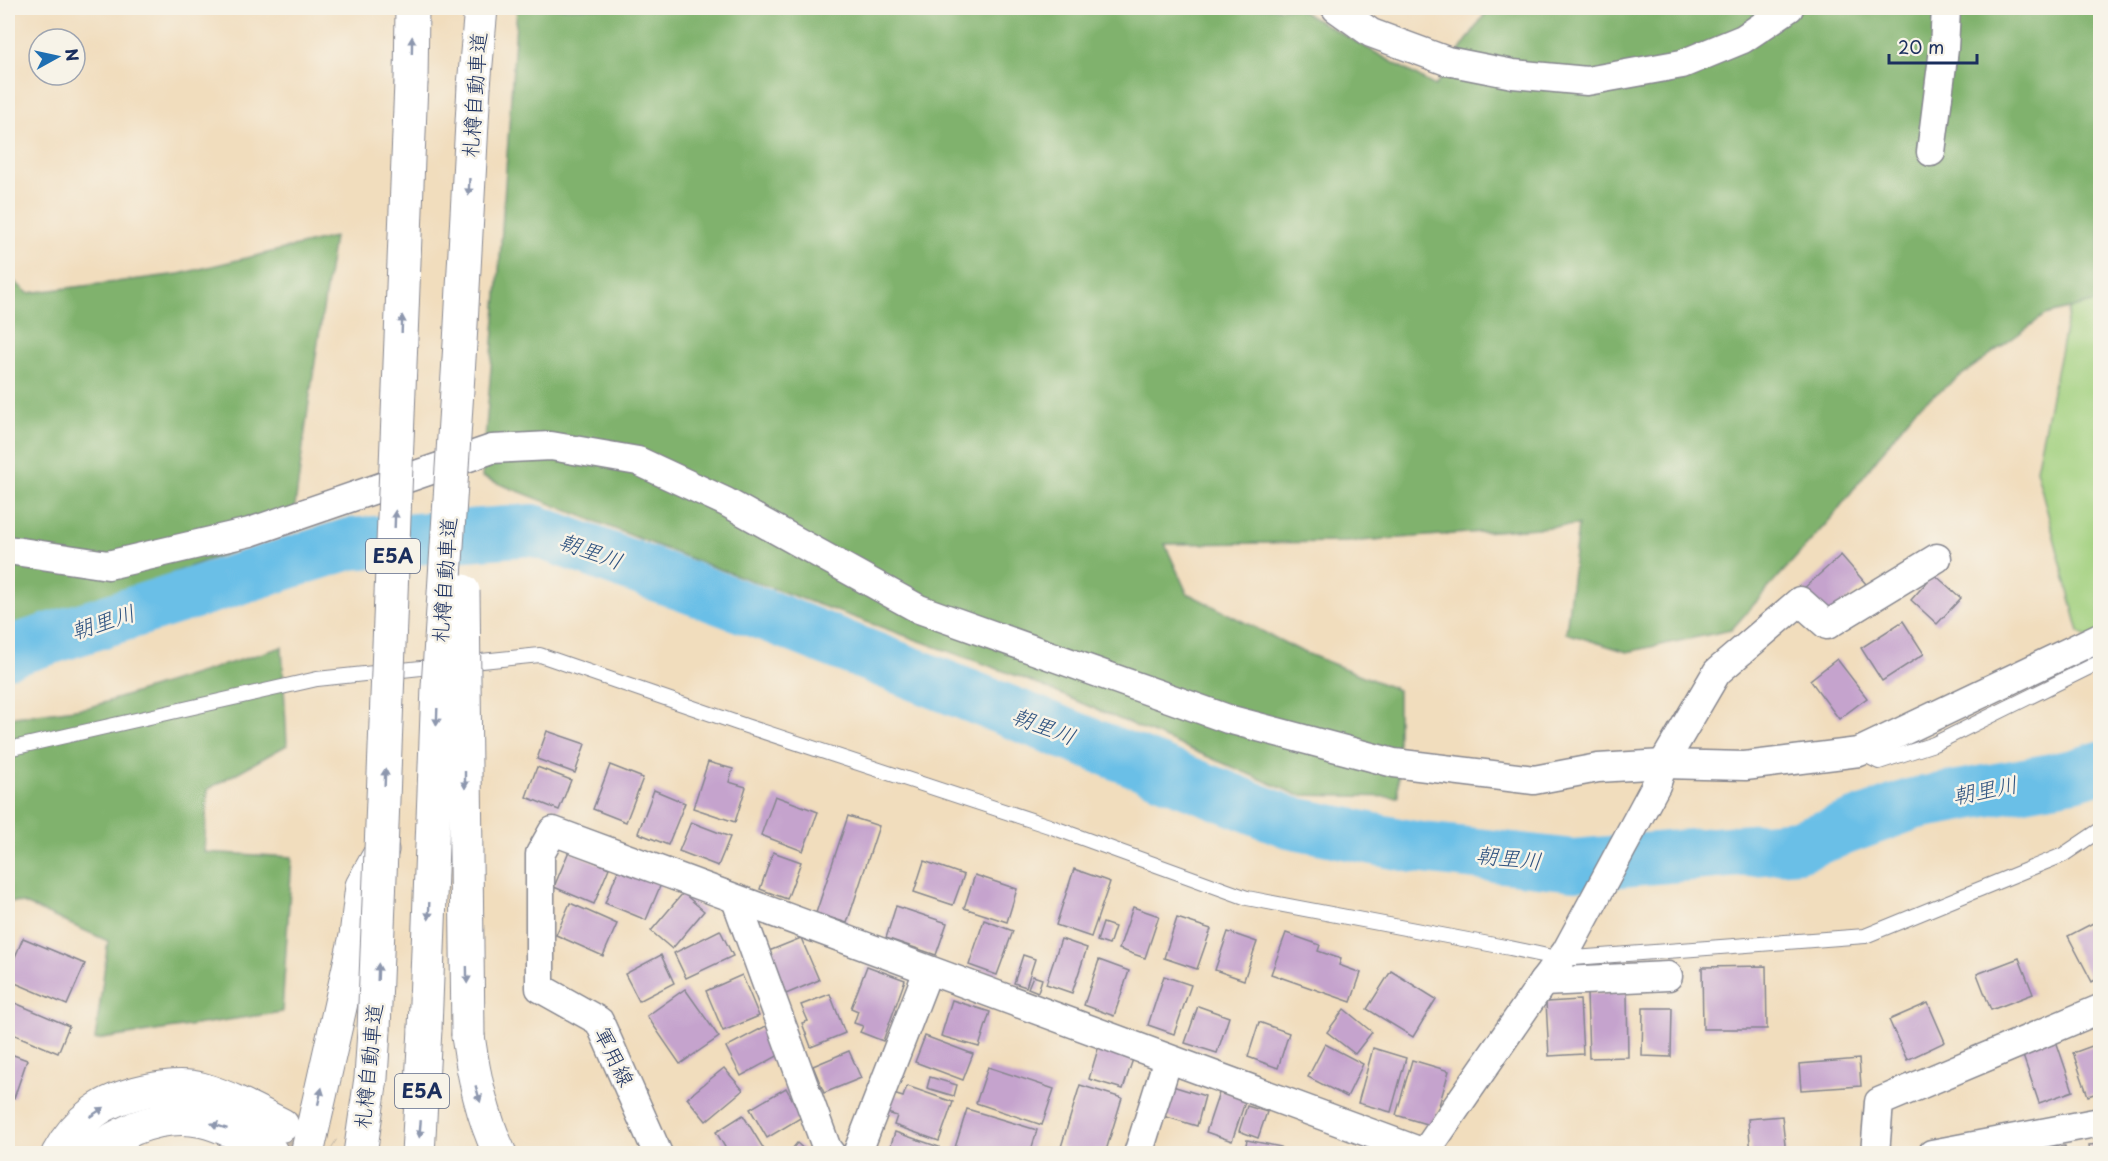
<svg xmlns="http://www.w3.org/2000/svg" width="2108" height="1161" font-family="'Playpen Sans','Klee One',sans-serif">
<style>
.green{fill:#a1d07e;stroke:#5e806e;stroke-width:1.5}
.forest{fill:#80b26d;stroke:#4e7066;stroke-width:1.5}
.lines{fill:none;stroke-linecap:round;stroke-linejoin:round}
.river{stroke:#6abfe7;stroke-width:52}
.building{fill:#c5a3cd}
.highway-tunnel{stroke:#c6baaa;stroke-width:33;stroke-dasharray:33 16;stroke-linecap:butt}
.lane-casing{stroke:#86868e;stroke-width:16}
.street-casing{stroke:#86868e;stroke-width:31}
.highway-casing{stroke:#86868e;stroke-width:35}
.lane{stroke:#fff;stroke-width:14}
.street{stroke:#fff;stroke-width:28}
.highway{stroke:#fff;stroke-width:33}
.highway-bridge-casing{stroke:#86868e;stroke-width:35;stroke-linecap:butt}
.highway-bridge{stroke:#fff;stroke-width:33}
.oneway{fill:#8d97ae}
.labels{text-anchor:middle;stroke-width:5;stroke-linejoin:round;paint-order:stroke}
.shield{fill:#f7f3e8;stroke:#5d6a87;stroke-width:1.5}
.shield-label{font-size:20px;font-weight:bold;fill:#1b2f5e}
.street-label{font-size:21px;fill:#1b2f5e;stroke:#f7f3e8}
.water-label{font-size:22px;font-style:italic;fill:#2f5380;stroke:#f7f3e8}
</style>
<rect width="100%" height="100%" fill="#f7f3e8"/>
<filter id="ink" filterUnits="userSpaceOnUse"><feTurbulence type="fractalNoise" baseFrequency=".0167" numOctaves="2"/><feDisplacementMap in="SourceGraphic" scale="12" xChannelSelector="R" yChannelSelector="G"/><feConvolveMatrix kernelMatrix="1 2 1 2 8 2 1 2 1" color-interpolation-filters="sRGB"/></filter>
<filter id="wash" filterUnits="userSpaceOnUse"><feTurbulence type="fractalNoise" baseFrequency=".008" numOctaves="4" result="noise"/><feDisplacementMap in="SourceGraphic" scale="24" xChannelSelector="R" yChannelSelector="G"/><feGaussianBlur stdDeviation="1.35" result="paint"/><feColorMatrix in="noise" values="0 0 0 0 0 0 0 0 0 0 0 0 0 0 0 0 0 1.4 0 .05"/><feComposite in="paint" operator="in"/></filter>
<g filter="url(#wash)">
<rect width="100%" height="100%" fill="#f1ddbd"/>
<!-- green -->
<polygon class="green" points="2099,165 2100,165 2100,646 2079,632 2036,469"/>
<!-- forest -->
<g class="forest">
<polygon points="517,8 1296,8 1435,86 1489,8 2100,8 2100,301 2045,315 1915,409 1833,516 1731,630 1627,652 1566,633 1578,525 1346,542 1165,544 1187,593 1301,651 1398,690 1398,797 1298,795 1020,677 694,560 482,477 500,258"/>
<polygon points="334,237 309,402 292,529 8,634 8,276 28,293 179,274"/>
<polygon points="282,647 287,745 208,789 204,852 292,857 282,1012 95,1040 108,941 23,903 8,901 8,718 90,707"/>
</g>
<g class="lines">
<!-- river -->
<polyline class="river" points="8,652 349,544 533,530 770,617 1289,822 1414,847 1574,865 1798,846 1913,804 2074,775 2100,767"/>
</g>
<g id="blocks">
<!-- building -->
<g class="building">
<polygon points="1841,555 1866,584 1828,617 1803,589"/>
<polygon points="1934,574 1961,598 1937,624 1911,600"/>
<polygon points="1903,621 1924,654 1882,681 1861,648"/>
<polygon points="1837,659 1867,698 1839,719 1810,680"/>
<polygon points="547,731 585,744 575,773 537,759"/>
<polygon points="708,762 733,769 729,782 746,787 735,822 693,808"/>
<polygon points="610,765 643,778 626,822 593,809"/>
<polygon points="537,767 571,780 559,810 526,797"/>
<polygon points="654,790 685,803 668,845 638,833"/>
<polygon points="775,796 818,812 803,851 761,835"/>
<polygon points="848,816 879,826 847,923 816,913"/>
<polygon points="691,822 730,837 718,866 679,851"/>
<polygon points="569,851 609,868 594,904 554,887"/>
<polygon points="773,852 801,862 787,899 760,889"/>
<polygon points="924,861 964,875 953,905 914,892"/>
<polygon points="619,868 661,884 646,920 605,903"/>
<polygon points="1074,869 1110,882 1091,937 1056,925"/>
<polygon points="975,875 1017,889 1007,922 964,908"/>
<polygon points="683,893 704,911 672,949 651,931"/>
<polygon points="570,903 617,924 603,956 556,935"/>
<polygon points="896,906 947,923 936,955 886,938"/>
<polygon points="1133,907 1159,916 1145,958 1119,949"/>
<polygon points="1177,918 1211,929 1197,969 1164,958"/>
<polygon points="984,920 1013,931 997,975 969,965"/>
<polygon points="2097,921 2100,926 2100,977 2092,982 2068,936"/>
<polygon points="1103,923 1115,927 1109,945 1097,941"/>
<polygon points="720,930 733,956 686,978 674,953"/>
<polygon points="1228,932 1257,942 1244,980 1215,970"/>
<polygon points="1286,933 1320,945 1318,951 1341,959 1339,965 1361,973 1351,1002 1271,974"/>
<polygon points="23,938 85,964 67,1005 8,980 8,974"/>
<polygon points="801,938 819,980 786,994 769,951"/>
<polygon points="1061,939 1087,948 1072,993 1046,984"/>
<polygon points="661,955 674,983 639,1001 625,974"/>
<polygon points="1023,955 1035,959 1026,987 1014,983"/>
<polygon points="2019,958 2033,994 1991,1010 1977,974"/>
<polygon points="1099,960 1129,971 1114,1016 1084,1005"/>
<polygon points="867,966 905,980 883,1041 860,1032 863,1026 854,1023 858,1011 851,1008"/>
<polygon points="1766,966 1767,1029 1703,1029 1702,967"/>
<polygon points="1391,971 1436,999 1413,1037 1367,1009"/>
<polygon points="742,975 759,1016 723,1031 706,991"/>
<polygon points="1033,976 1042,979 1038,992 1028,988"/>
<polygon points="1164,976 1191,985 1174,1034 1148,1025"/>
<polygon points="685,989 719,1037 680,1064 647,1016"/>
<polygon points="1627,992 1628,1057 1589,1058 1587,993"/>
<polygon points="830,994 845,1033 811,1047 802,1023 808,1021 801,1005"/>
<polygon points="8,1000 69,1026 58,1053 8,1032"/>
<polygon points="952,1000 990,1012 979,1047 941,1036"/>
<polygon points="1580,1000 1583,1054 1549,1056 1546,1002"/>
<polygon points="1928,1003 1945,1042 1907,1060 1889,1020"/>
<polygon points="1198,1006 1229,1017 1217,1053 1185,1043"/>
<polygon points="1643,1008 1672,1008 1671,1057 1642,1056"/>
<polygon points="1344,1009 1372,1032 1355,1054 1327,1032"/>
<polygon points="1259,1022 1289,1033 1278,1068 1248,1057"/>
<polygon points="766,1026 781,1054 741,1076 726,1047"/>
<polygon points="2052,1029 2073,1091 2039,1103 2018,1041"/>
<polygon points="925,1036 973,1054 963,1080 915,1062"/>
<polygon points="1101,1039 1136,1050 1123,1089 1089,1079"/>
<polygon points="2100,1043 2100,1092 2088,1096 2073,1053"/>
<polygon points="1325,1044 1363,1064 1347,1097 1308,1077"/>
<polygon points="1373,1048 1406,1058 1391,1112 1358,1103"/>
<polygon points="849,1051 861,1078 824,1093 813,1066"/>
<polygon points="8,1053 27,1060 14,1098 8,1096"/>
<polygon points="1859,1059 1861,1086 1801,1090 1799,1064"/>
<polygon points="1412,1060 1449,1071 1433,1126 1396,1115"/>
<polygon points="988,1067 1054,1089 1042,1125 976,1103"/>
<polygon points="724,1068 743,1090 706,1121 687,1098"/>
<polygon points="930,1077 957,1085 954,1096 927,1088"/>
<polygon points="1080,1085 1122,1098 1105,1154 1083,1154 1061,1147"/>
<polygon points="1169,1085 1205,1096 1197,1126 1160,1115"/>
<polygon points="907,1086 953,1102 939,1141 894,1125 897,1116 884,1112 890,1093 903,1097"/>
<polygon points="786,1088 802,1117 767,1138 750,1109"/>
<polygon points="1220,1090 1246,1099 1232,1141 1206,1132"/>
<polygon points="1247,1106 1267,1112 1258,1138 1239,1131"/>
<polygon points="967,1109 1037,1130 1030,1154 953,1154"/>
<polygon points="743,1115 765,1151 761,1154 729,1154 716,1132"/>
<polygon points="1782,1116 1786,1154 1751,1154 1748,1119"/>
<polygon points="895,1132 939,1147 937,1154 888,1154"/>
<polygon points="1247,1140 1281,1147 1280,1154 1244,1154"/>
<polygon points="797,1143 809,1154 788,1154"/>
<polygon points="2100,1144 2100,1154 2090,1154 2089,1145"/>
<polygon points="2065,1146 2066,1154 2036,1154 2036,1149"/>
</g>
</g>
</g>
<g filter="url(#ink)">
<use href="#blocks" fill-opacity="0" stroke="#86868e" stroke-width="1.5"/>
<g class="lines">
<!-- highway-tunnel -->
<polyline class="highway-tunnel" points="286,1127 328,1154"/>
<defs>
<g id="lane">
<polyline points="462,663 540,655 746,726 1049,826 1247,898 1510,948 1561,959 1865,936 2063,855 2100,830"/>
<polyline points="8,749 317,679 440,666"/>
<polyline points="1859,752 1879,762 1934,744 2100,662"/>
</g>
<g id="street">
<polyline points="1336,8 1371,33 1447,61 1513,74 1587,81 1682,64 1743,39 1789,8"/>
<polyline points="1931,152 1944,49 1946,8"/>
<polyline points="8,550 108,565 250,532 492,449 551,446 638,461 726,502 919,609 1228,719 1394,763 1534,780 1598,768 1663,764 1745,766 1859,752 2100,637"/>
<polyline points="736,900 827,1149 831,1154"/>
<polyline points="1543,982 1668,976"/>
<polyline points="658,1154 599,1021 540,988 540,854 553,831 1424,1153"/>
<polyline points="857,1154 928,971"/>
<polyline points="1138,1154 1168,1059"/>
<polyline points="1424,1154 1543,982 1566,952 1656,785 1663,764 1717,672 1800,601 1827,625 1937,558"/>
<polyline points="1875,1154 1879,1102 2100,1009"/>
<polyline points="1932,1154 2100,1122"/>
</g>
<g id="highway">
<polyline points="411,82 412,8"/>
<polyline points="474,86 481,8"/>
<path d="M468,1036C474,1077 482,1116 500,1154"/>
<path d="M58,1154C67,1137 79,1123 94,1112C118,1094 172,1081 201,1089C229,1097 256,1112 282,1125"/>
<path d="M96,1154C104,1142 122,1134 135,1128C192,1106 221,1125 271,1152"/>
<polyline points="307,1154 356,936 362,886 382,850"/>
<polyline points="360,1154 371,1078 374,1030"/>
<polyline points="418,1154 425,1029"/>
</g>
</defs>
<!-- lane casing -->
<use href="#lane" class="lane-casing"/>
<!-- street casing -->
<use href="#street" class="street-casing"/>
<!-- highway casing -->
<use href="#highway" class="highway-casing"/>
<!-- lane -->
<use href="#lane" class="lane"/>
<!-- street -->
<use href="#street" class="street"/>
<!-- highway -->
<use href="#highway" class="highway"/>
<defs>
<g id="highway-bridge">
<polyline points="463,591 468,1036"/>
<polyline points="425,1029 438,687 460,343 474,86"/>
<polyline points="374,1030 411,82"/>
</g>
</defs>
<!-- highway-bridge casing -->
<use href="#highway-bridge" class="highway-bridge-casing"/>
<!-- highway-bridge -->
<use href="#highway-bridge" class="highway-bridge"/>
</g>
<!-- one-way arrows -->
<defs><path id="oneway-solid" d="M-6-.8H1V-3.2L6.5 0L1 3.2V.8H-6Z" transform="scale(1.5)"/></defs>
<g class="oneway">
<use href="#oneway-solid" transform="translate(412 45) rotate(-89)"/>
<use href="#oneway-solid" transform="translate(469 187) rotate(93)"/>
<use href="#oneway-solid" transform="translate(402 324) rotate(-88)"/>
<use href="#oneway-solid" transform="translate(395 519) rotate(-88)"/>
<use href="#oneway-solid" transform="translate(437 717) rotate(92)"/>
<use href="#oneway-solid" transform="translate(385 777) rotate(-88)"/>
<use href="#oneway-solid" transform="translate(465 780) rotate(90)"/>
<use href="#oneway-solid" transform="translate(429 911) rotate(92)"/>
<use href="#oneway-solid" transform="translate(378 972) rotate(-88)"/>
<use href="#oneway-solid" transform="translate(467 975) rotate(89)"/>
<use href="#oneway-solid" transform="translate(478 1094) rotate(74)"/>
<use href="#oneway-solid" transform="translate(320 1096) rotate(-77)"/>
<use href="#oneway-solid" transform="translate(97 1112) rotate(-33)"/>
<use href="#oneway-solid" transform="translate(219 1126) rotate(-162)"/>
<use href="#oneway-solid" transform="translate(420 1129) rotate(95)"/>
</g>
</g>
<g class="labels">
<!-- shield labels -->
<g class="shield">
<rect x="366" y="539" width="54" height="34" rx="4.5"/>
<rect x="395" y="1074" width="54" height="34" rx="4.5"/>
</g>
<g class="shield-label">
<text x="393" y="563">E5A</text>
<text x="422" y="1098">E5A</text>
</g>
<!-- street labels -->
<g class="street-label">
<text transform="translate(475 95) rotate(-86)" y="7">札樽自動車道</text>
<text transform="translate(445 580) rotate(-86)" y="7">札樽自動車道</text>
<text transform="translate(614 1057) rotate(64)" y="7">軍用線</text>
<text transform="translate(369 1066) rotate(-84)" y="7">札樽自動車道</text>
</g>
<!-- water labels -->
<g class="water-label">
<text transform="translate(591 551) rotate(20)" y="8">朝里川</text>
<text transform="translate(103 622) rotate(-18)" y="8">朝里川</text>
<text transform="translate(1044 726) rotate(21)" y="8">朝里川</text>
<text transform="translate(1985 790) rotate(-11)" y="8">朝里川</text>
<text transform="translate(1509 858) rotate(6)" y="8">朝里川</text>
</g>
</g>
<!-- margin -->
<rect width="2108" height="1161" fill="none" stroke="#f7f3e8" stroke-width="30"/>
<!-- north arrow -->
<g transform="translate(57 57) rotate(82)"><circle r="28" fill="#f7f3e8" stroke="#9fa5b1" stroke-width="1.5"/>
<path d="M0-4.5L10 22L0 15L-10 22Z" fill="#1f6fb2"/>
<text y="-9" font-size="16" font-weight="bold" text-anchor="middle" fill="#1b2f5e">N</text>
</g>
<!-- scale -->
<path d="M1889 54v9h88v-9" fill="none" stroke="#1b2f5e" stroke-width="3"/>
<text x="1898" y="54" font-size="18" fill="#1b2f5e" stroke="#f7f3e8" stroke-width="4.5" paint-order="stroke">20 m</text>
</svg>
